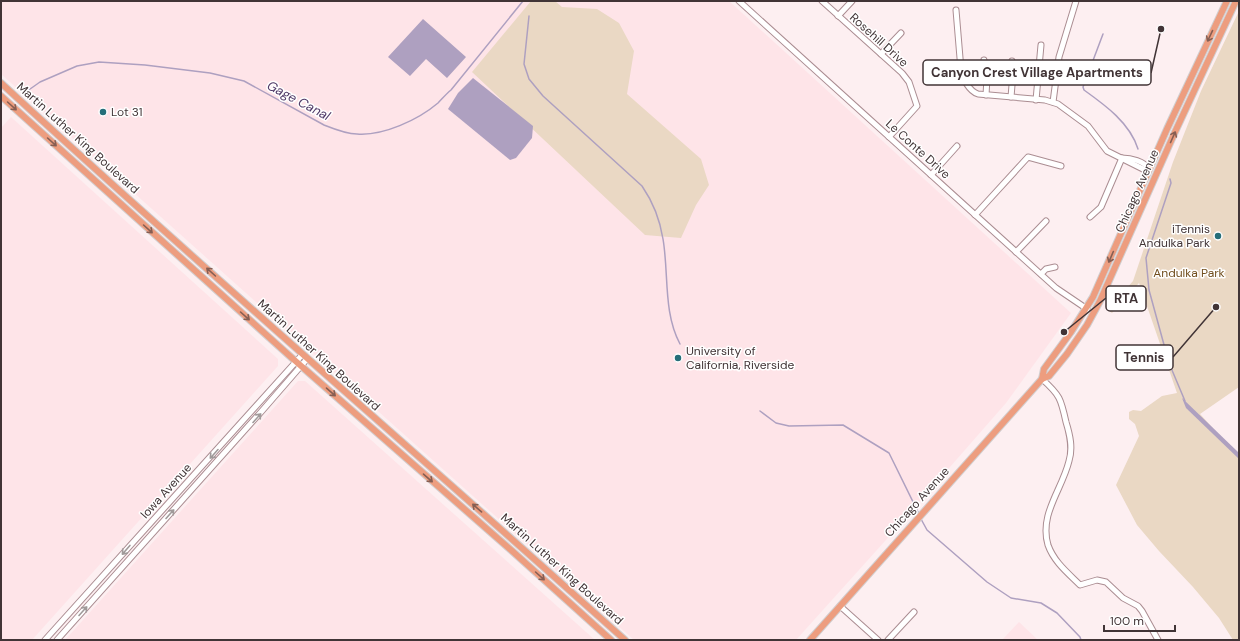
<svg xmlns="http://www.w3.org/2000/svg" width="1240" height="641" font-family="'DM Sans',sans-serif">
<style>
.built{fill:#fee4e8}
.green{fill:#ead8c4}
.water{fill:#aea0c0}
.lines{fill:none;stroke-linecap:round;stroke-linejoin:round}
.stream{stroke:#aea0c0;stroke-width:1.5}
.minor-casing{stroke:#ab8d92;stroke-width:7}
.major-casing{stroke:#d1cecf;stroke-width:8}
.minor{stroke:#fff;stroke-width:5}
.major{stroke:#ed9d7f;stroke-width:6}
.oneway{stroke:#865e53}
.oneway2{stroke:#a09a9a}
.poi-dot{fill:#256e79;stroke:#fff;stroke-width:1.5}
.labels{text-anchor:middle;stroke-width:3;stroke-linejoin:round;paint-order:stroke}
.street-label{font-size:12px;fill:#413436;stroke:#fff}
.poi-label{font-size:12px;fill:#413436;stroke:#fff;text-anchor:start}
.park-label{font-size:12px;fill:#714e1e;stroke:#fff}
.water-label{font-size:13px;font-style:italic;fill:#503a68;stroke:#fff}
.leader{fill:none;stroke:#413436;stroke-width:1.5}
.callout-dot{fill:#413436;stroke:#fff;stroke-width:1.5}
.callout{fill:#fff;stroke:#413436;stroke-width:1.5}
.callout-label{font-size:13px;text-anchor:middle;font-weight:bold;fill:#413436}
</style>
<rect width="100%" height="100%" fill="#fdeff1"/>
<!-- built -->
<g class="built">
<polygon points="1,1 729,1 1071,313 1006,403 894,531 796,640 634,640 1,74"/>
<polygon points="11,117 278,359 278,366 32,640 1,640 1,128"/>
<polygon points="298,381 305,381 595,640 65,640"/>
<polygon points="1019,622 1038,640 1002,640"/>
</g>
<!-- green -->
<g class="green">
<polygon points="531,1 555,1 562,7 597,9 619,23 634,51 627,94 701,159 709,185 696,205 681,238 645,235 472,72"/>
<polygon points="1239,11 1239,387 1200,414 1220,436 1239,453 1239,640 1233,640 1219,618 1193,587 1159,551 1137,525 1116,485 1139,436 1135,424 1129,419 1129,412 1133,410 1141,411 1162,396 1177,393 1139,283 1112,313 1108,310 1133,281 1173,162 1201,91"/>
</g>
<!-- water -->
<g class="water">
<polygon points="423,19 466,57 447,78 426,59 410,76 388,57"/>
<polygon points="473,78 533,126 532,138 516,158 510,160 448,109 458,93"/>
<polygon points="1182,398 1239,453 1239,459 1186,408"/>
</g>
<g class="lines">
<!-- stream -->
<g class="stream">
<path d="M529,16L524,64L529,79L543,96L642,186C653,202 660,220 663,239C669,274 663,312 680,344"/>
<path d="M1103,34L1083,87L1084,90C1105,105 1130,123 1138,149"/>
<path d="M23,94L40,82L77,66L99,62L145,65L210,73L244,81L324,125C334,129 346,134 357,134C383,136 418,120 438,103C442,99 446,94 451,90L523,1"/>
<polyline points="1170,179 1171,183 1146,258 1149,290 1169,363 1185,401"/>
<polyline points="760,411 776,423 789,426 843,425 889,453 919,514"/>
<polyline points="921,519 927,530 987,582 1011,598 1041,603 1057,613 1080,637 1081,640"/>
</g>
<defs>
<g id="minor">
<polyline points="739,1 1056,288 1087,309"/>
<polyline points="822,1 902,73 909,82 917,106 889,137"/>
<path d="M956,10L961,70C963,79 969,91 978,94L1045,100L1058,104L1088,126L1107,151L1145,170L1149,169"/>
<polyline points="838,16 852,1"/>
<polyline points="881,54 901,33"/>
<polyline points="984,60 987,78 986,95"/>
<polyline points="1011,97 1013,73 1012,61"/>
<polyline points="1036,100 1041,45"/>
<polyline points="1053,102 1059,57 1076,1"/>
<path d="M1122,158C1131,158 1144,161 1149,169"/>
<polyline points="931,175 957,146"/>
<polyline points="975,215 1028,157 1061,166"/>
<polyline points="1090,217 1101,207 1122,158"/>
<polyline points="1016,252 1046,221"/>
<polyline points="1041,274 1046,269 1055,267"/>
<path d="M1042,379C1060,395 1061,399 1066,422C1070,435 1073,448 1069,461C1062,490 1039,514 1048,545C1054,562 1068,573 1080,585L1097,580L1106,582L1123,598L1138,606L1142,611L1158,640"/>
<polyline points="840,606 878,640"/>
<polyline points="45,640 302,355"/>
<polyline points="57,640 261,412 307,359"/>
<polyline points="888,640 914,612"/>
</g>
<g id="major">
<path d="M1,83C206,272 418,454 625,640"/>
<polyline points="1,96 292,358 511,550 611,640"/>
<polyline points="1042,379 1044,369 1071,332 1093,297 1167,129 1227,1"/>
<polyline points="810,640 1042,379 1049,376 1067,354 1087,325 1100,301 1175,132 1236,1"/>
</g>
</defs>
<!-- minor casing -->
<use href="#minor" class="minor-casing"/>
<!-- major casing -->
<use href="#major" class="major-casing"/>
<!-- minor -->
<use href="#minor" class="minor"/>
<!-- major -->
<use href="#major" class="major"/>
</g>
<!-- one-way arrows -->
<defs><path id="oneway-shaft" d="M-6 0H5M1.5-3L5.5 0L1.5 3" fill="none" stroke-width="1.6" stroke-linecap="round" stroke-linejoin="round"/></defs>
<g class="oneway">
<use href="#oneway-shaft" transform="translate(1210 36) rotate(115)"/>
<use href="#oneway-shaft" transform="translate(12 106) rotate(42)"/>
<use href="#oneway-shaft" transform="translate(1173 137) rotate(-66)"/>
<use href="#oneway-shaft" transform="translate(52 142) rotate(42)"/>
<use href="#oneway-shaft" transform="translate(148 229) rotate(42)"/>
<use href="#oneway-shaft" transform="translate(1111 257) rotate(113)"/>
<use href="#oneway-shaft" transform="translate(211 272) rotate(-138)"/>
<use href="#oneway-shaft" transform="translate(245 316) rotate(42)"/>
<use href="#oneway-shaft" transform="translate(331 392) rotate(41)"/>
<use href="#oneway-shaft" transform="translate(428 478) rotate(41)"/>
<use href="#oneway-shaft" transform="translate(477 508) rotate(-139)"/>
<use href="#oneway-shaft" transform="translate(540 576) rotate(42)"/>
</g>
<g class="oneway2">
<use href="#oneway-shaft" transform="translate(257 418) rotate(-48)"/>
<use href="#oneway-shaft" transform="translate(214 454) rotate(132)"/>
<use href="#oneway-shaft" transform="translate(170 514) rotate(-48)"/>
<use href="#oneway-shaft" transform="translate(126 550) rotate(131)"/>
<use href="#oneway-shaft" transform="translate(83 611) rotate(-48)"/>
</g>
<!-- markers -->
<g class="poi-dot">
<circle cx="103" cy="112" r="4"/>
<circle cx="1218" cy="236" r="4"/>
<circle cx="678" cy="358" r="4"/>
</g>
<g class="labels">
<!-- street labels -->
<g class="street-label">
<text transform="translate(879 40) rotate(42)" y="4">Rosehill Drive</text>
<text transform="translate(78 138) rotate(42)" y="4">Martin Luther King Boulevard</text>
<text transform="translate(918 149) rotate(42)" y="4">Le Conte Drive</text>
<text transform="translate(1137 191) rotate(-66)" y="4">Chicago Avenue</text>
<text transform="translate(319 355) rotate(42)" y="4">Martin Luther King Boulevard</text>
<text transform="translate(166 491) rotate(-48)" y="4">Iowa Avenue</text>
<text transform="translate(917 502) rotate(-48)" y="4">Chicago Avenue</text>
<text transform="translate(562 569) rotate(42)" y="4">Martin Luther King Boulevard</text>
</g>
<!-- poi labels -->
<g class="poi-label">
<text x="111" y="116">Lot 31</text>
<text x="1210" y="233" text-anchor="end">iTennis<tspan x="1210" dy="14">Andulka Park</tspan></text>
<text x="686" y="355">University of<tspan x="686" dy="14">California, Riverside</tspan></text>
</g>
<!-- park labels -->
<g class="park-label">
<text x="1189" y="277">Andulka Park</text>
</g>
<!-- water labels -->
<g class="water-label">
<text transform="translate(299 100) rotate(28)" y="5">Gage Canal</text>
</g>
</g>
<!-- callouts -->
<path class="leader" d="M1161 29L1151 73M1064 332L1106 298M1216 307L1173 357"/>
<g class="callout-dot">
<circle cx="1161" cy="29" r="4"/>
<circle cx="1064" cy="332" r="4"/>
<circle cx="1216" cy="307" r="4"/>
</g>
<g class="callout">
<rect x="923" y="60" width="228" height="25" rx="4"/>
<rect x="1106" y="286" width="40" height="25" rx="4"/>
<rect x="1116" y="345" width="57" height="25" rx="4"/>
</g>
<g class="callout-label">
<text x="1037" y="77">Canyon Crest Village Apartments</text>
<text x="1126" y="303">RTA</text>
<text x="1144" y="362">Tennis</text>
</g>
<!-- border -->
<rect width="1240" height="641" fill="none" stroke="#413436" stroke-width="4"/>
<!-- scale -->
<path d="M1104 625v6h71v-6" fill="none" stroke="#413436" stroke-width="2"/>
<text x="1110" y="625" font-size="12" fill="#413436" stroke="#ffffff" stroke-width="3" paint-order="stroke">100 m</text>
</svg>
